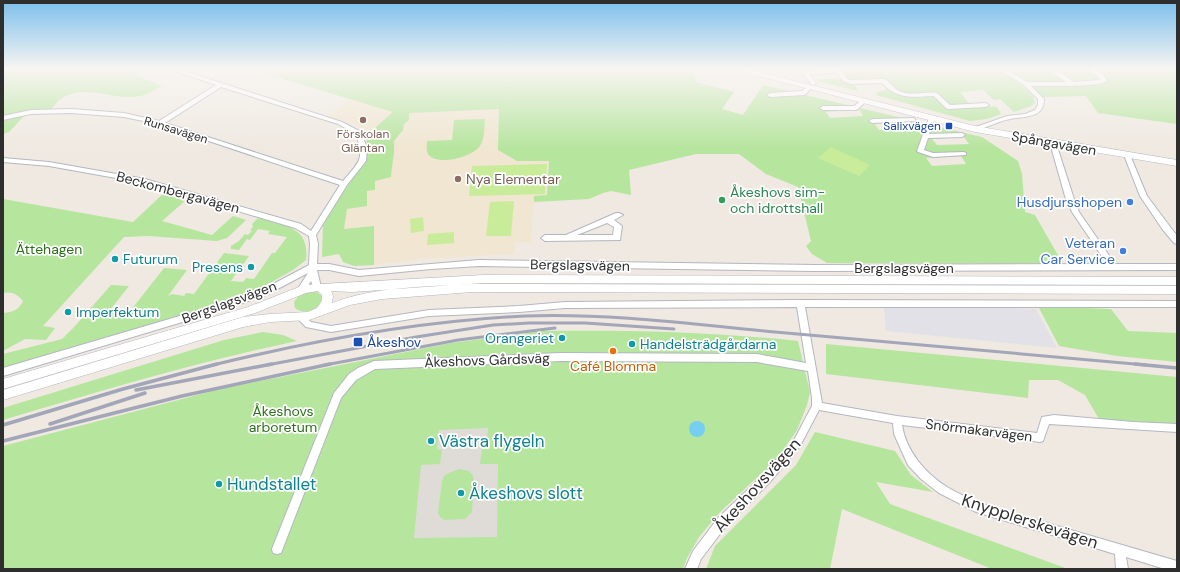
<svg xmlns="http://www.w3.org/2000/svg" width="1180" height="572" font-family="'DM Sans',sans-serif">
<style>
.industrial{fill:#e3e1e8}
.education{fill:#f0e6d1}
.green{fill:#b6e59e;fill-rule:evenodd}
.pitch{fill:#c9ec9a}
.plaza{fill:#dfdcd8;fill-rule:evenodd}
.water{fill:#75cff0}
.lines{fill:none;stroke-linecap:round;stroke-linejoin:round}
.street-casing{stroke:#b4b7c1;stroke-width:2}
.secondary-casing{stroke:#b4b7c1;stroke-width:1}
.street{fill:#fff;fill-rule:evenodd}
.secondary{fill:#fff;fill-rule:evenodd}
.rail-far1{stroke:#a3a6b8;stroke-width:3}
.rail{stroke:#a3a6b8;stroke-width:3.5}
.education-dot{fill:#8d6e63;stroke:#fff;stroke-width:1.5}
.transit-dot{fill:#1a4fb4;stroke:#fff;stroke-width:1.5}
.leisure-dot{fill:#2e9e5b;stroke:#fff;stroke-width:1.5}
.shop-dot{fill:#3f7fe0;stroke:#fff;stroke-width:1.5}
.culture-dot{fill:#0f9aa8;stroke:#fff;stroke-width:1.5}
.food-dot{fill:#e8710a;stroke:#fff;stroke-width:1.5}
.labels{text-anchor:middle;stroke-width:3.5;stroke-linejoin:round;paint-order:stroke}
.far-transit-label{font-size:12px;fill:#164399;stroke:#fff;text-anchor:end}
.far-street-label{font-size:12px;fill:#2e2e2e;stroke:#fff}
.far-education-label{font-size:12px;fill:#785e54;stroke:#fff}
.street-label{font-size:14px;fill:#2e2e2e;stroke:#fff}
.education-label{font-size:14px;fill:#785e54;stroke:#fff;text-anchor:start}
.leisure-label{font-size:14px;fill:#27864d;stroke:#fff;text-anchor:start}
.shop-label{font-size:14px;fill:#366cbe;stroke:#fff;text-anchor:end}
.park-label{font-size:14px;fill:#2c6e1b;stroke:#fff}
.culture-label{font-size:14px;fill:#0d838f;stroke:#fff;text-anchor:start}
.transit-label{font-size:14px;fill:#164399;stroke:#fff;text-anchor:start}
.food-label{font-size:14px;fill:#c56008;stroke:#fff}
.near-culture-label{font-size:17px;fill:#0d838f;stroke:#fff;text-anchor:start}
.near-street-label{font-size:17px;fill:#2e2e2e;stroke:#fff}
</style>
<rect width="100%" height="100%" fill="#efe9e1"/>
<!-- industrial -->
<polygon class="industrial" points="959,306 1036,309 1057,348 886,331 884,307"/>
<!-- education -->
<g class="education">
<polygon points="351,99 393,112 367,135 356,125 328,116"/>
<polygon points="499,109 517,161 549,161 547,195 534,196 531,242 515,242 514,254 419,259 374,265 374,226 344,229 347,209 367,206 367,191 399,113"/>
</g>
<!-- green -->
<g class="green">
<path d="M3,69H146L136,75L162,86C154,90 148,95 139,96C114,101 86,83 62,98C58,100 55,106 51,109L32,110L3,117Z"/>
<path d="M250,69H695L693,74L694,77L697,78L695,82L734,92L722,109L743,115L763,85L982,137L1018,161L1022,174L1025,212L1035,215L1063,264L827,263L812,254L806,246L811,241L798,187L766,174L739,154H696L629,170L631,195L611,191L603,193L589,199L534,202V196L547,195L549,161H517L498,150L499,109L409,113V120L404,124L403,130L394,141C395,153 392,163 391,177L375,181V190L367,191V206L347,209L344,229L374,226V265L354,266L343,262L339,254L322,257L323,223L363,163L366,153L367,135L393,112ZM859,109L863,116L830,118L826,112ZM908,122L912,129L879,130L875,124ZM964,137L969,144L937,145L932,139ZM961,156L966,164L932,166L926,158Z"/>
<polygon points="808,69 1177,69 1177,124 1098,113 1086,96 1042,97 1028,83 1022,85 1033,96 1035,103 1031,106 1014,112 1000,99 994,100 983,90 960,92 970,105 997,107 1001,114 987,119 970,121 876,95 878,92 888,89 884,83 855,85 858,91 817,81 819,79 841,78 838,72 810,73"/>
<polygon points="26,114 9,132 3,134 3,121"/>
<path d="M485,119C484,127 485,137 481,144C475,157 437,167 428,154C426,150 427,145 427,141L452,140L454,120Z"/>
<path d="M163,194L185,201L162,221L212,235L233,216L246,220L227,238L217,241L148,236L124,237L43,326L55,328L46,340L25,339L3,351V313C13,312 19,310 23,301C18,294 11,291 3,293V199L133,222Z"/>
<path d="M258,218C284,226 310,226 306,260L293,270L247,296L3,368V354L62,339L75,326L111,285L129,286L110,310L120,311L122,309L131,310L164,268L187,270L168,296L172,294L184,296L186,293L194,294L224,253L249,256L231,281L243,282L246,278L254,279L272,253H275L287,237L268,234L270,231L258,229L250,240L247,239L239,250L231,249V246L239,241L245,234L248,235L252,231L250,230L253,227L252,224Z"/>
<path d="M312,291H316L321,295C324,309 304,316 295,308L294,302L299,295Z"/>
<polygon points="1038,306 1111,309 1128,331 1177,333 1177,362 1117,356 1059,346"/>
<path d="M543,331C628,330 713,332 798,341L810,392L807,405L797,430L778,458L720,512L699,537L687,558L683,569H3V446L220,389L451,343Z"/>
<path d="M263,332L283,335L297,341C197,362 101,391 3,420V408L224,340Z"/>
<polygon points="826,344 1177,377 1177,423 1163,424 1099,419 1085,395 1058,380 1029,380 1028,398 826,374"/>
<polygon points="815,432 895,451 911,475 933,492 876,482 890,504 1068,569 992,569 842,509 830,569 706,569 715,546 796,465"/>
</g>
<!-- pitch -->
<g class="pitch">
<polygon points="831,147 870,165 859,176 818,158"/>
<polygon points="547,164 545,194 469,196 472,166"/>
<polygon points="514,201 511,236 486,236 490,202"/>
<polygon points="423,217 424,231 411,233 410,219"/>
<polygon points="454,232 454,243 427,245 428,234"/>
</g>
<!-- plaza -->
<path class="plaza" d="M488,428L486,449H482L480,464H498L497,537L414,538L421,465L440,464L442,450L437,449L439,430ZM460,469L469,471L473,475L474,480L472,512L465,519L444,520L440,517L438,513L442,481L444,476L451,472Z"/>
<!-- water -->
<circle class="water" cx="697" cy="429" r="8"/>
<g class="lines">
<defs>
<g id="street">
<path d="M169,69H178L342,122L361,132L367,148L366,161L347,185L316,235L318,244L317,264H329L359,270L479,260L814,265L1107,264L1072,212L1065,196L1050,143L1053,141L1056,143L1073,196L1079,212L1115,264H1177V270L814,271L479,266L431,269L359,276L329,270H317L321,287L320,289H314L311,281L304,292H298L297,290L308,273L268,294L229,308L3,376V368L224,303L262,290L309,265L310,244L309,236L295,228L144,183L49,166L3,162V158L49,162L145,179L301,224L311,231L340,185L158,124L124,117L71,113L31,114L3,120V116L31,110L71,109L124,113L159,121L216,85ZM221,87L338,124L356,134C365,160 359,162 343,181L165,123Z"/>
<path d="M800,69L807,70L839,69L841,70L847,79L851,80L884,79C891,82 894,90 902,92C913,96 926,91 937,93L950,105L986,103L989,105L986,107L948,109L946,108L934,96C913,97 898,100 882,83L851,84L843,81L837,73L809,74L816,83L813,85L811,84Z"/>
<path d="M999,69H1006L1027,82H1066L1048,69H1055L1074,82L1101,80L1089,69C1098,69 1103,73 1107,81C1096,88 1047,85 1031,86L1044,99C1044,119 1024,116 1010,119C999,121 988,127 977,130H973V128L1007,116L1025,114L1035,110L1038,105V99L1024,85Z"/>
<polygon points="809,85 812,87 806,94 804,95 770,97 767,95 770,93 802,91"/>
<polygon points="863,99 866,101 858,109 856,110 823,110 820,108 823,106 854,106"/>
<polygon points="932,116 935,118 929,134 962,133 965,135 962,137 928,138 924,150 933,153 964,152 966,153 966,155 933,157 918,152 917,151 929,118"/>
<polygon points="913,118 915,119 915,121 872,123 869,121 872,119"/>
<polygon points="1127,153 1130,155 1147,196 1177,236 1177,244 1174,243 1163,230 1140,196 1124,155"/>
<path d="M616,213H619L623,215L614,220L622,226L620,240L545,241L541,238L545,235H566ZM607,223L614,227L613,235H577Z"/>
<path d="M800,300L1177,301V307H805L822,403L897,416L1037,433L1042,417L1054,415L1133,422L1177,424V432L1049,424L1043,441L1040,442L902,425C906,451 925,473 947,487C975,504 1009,512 1040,521C1086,534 1131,548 1177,561V569H1165L1126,557L1128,569H1116L1115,554L976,512L939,493L921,479L908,465L894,434L893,423L819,410L800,446L770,482L726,526L701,559L697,569H685L693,551L718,518L762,476L794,440L812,406V398L808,371L757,362L561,361L375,369L356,380L341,398L281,553L277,554L273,553L272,549L334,393L349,374L358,368L374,361L561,353L757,354L806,363L797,307L565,308L519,312L429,316L331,332L306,327L296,317L297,315H303L311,322L331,326L429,310L519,306L565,302Z"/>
</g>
<g id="secondary">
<polygon points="732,69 746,69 975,126 1177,160 1177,166 975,132"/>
<path d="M484,275L1177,277V285L484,283L352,292L331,291L333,296L332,303C376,286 426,287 472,284L1177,286V294L472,292L382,299L350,305L309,320L270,322L243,327L3,400V390L243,317L270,314L308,312L317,308L322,301V295L318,291L306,293L255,313L3,389V379L248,307L304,285Z"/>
</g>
</defs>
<!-- street casing -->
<use href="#street" class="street-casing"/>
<!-- secondary casing -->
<use href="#secondary" class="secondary-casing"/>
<!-- street -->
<use href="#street" class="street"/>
<!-- secondary -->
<use href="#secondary" class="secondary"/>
<!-- rail-far1 -->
<g class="rail-far1">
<path d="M213,365C315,340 420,321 525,316C608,313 692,324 775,332C898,343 1022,354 1146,365"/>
<polyline points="267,365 416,337 493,325 529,323 585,323 674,329"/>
<polyline points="325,365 458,340 555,328"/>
</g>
<!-- rail -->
<g class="rail">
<polyline points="1135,364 1177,368"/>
<polyline points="136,390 272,364"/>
<polyline points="50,424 145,393"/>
<polyline points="3,425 123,389 217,364"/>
<polyline points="3,441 182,396 330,364"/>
</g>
</g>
<!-- sky -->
<linearGradient id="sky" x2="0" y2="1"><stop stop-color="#7abfeb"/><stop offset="0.46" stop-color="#f8f5f2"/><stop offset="1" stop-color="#f8f5f2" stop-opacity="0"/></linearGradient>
<rect width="1180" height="149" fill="url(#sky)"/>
<!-- markers -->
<g class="education-dot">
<circle cx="363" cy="120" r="4"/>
<circle cx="458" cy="179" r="4"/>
</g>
<g class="transit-dot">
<rect x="945" y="122" width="8" height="8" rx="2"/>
<rect x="353" y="337" width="10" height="10" rx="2"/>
</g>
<circle class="leisure-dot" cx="722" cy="200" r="4"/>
<g class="shop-dot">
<circle cx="1130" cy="202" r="4"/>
<circle cx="1123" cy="251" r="4"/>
</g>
<g class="culture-dot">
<circle cx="115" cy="259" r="4"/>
<circle cx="251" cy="267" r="4"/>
<circle cx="68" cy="312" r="4"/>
<circle cx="562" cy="338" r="4"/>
<circle cx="632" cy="344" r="4"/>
<circle cx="431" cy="441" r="4"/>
<circle cx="219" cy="484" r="4"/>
<circle cx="461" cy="493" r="4"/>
</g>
<circle class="food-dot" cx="613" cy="351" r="4"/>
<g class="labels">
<!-- far-transit labels -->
<g class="far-transit-label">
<text x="941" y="130">Salixvägen</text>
</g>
<!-- far-street labels -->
<g class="far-street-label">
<text transform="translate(176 130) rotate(17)" y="4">Runsavägen</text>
</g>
<!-- far-education labels -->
<g class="far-education-label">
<text x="363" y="138">Förskolan<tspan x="363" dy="14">Gläntan</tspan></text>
</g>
<!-- street labels -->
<g class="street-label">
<text transform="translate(1054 143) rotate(10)" y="5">Spångavägen</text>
<text transform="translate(178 192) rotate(15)" y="5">Beckombergavägen</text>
<text transform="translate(580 265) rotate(1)" y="5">Bergslagsvägen</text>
<text x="904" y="273">Bergslagsvägen</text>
<text transform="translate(229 302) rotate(-20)" y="5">Bergslagsvägen</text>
<text transform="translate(487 360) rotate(-2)" y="5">Åkeshovs Gårdsväg</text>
<text transform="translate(979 430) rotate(7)" y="5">Snörmakarvägen</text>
</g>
<!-- education labels -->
<g class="education-label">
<text x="466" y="184">Nya Elementar</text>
</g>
<!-- leisure labels -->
<g class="leisure-label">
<text x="730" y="197">Åkeshovs sim-<tspan x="730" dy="16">och idrottshall</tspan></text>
</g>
<!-- shop labels -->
<g class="shop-label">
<text x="1122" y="207">Husdjursshopen</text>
<text x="1115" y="248">Veteran<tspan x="1115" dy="16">Car Service</tspan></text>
</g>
<!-- park labels -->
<g class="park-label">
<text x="49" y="254">Ättehagen</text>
<text x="283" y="416">Åkeshovs<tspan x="283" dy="16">arboretum</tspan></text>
</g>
<!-- culture labels -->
<g class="culture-label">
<text x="123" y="264">Futurum</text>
<text x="243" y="272" text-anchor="end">Presens</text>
<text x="76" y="317">Imperfektum</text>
<text x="554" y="343" text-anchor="end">Orangeriet</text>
<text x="640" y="349">Handelsträdgårdarna</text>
</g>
<!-- transit labels -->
<g class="transit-label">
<text x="367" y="347">Åkeshov</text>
</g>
<!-- food labels -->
<g class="food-label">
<text x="613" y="371">Café Blomma</text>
</g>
<!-- near-culture labels -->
<g class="near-culture-label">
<text x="439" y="447">Västra flygeln</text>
<text x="227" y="490">Hundstallet</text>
<text x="469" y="499">Åkeshovs slott</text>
</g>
<!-- near-street labels -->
<g class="near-street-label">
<text transform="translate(757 485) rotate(-48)" y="6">Åkeshovsvägen</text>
<text transform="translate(1030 521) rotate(18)" y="6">Knypplerskevägen</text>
</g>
</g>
<!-- border -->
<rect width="1180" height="572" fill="none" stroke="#2e2e2e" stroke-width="8"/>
</svg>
